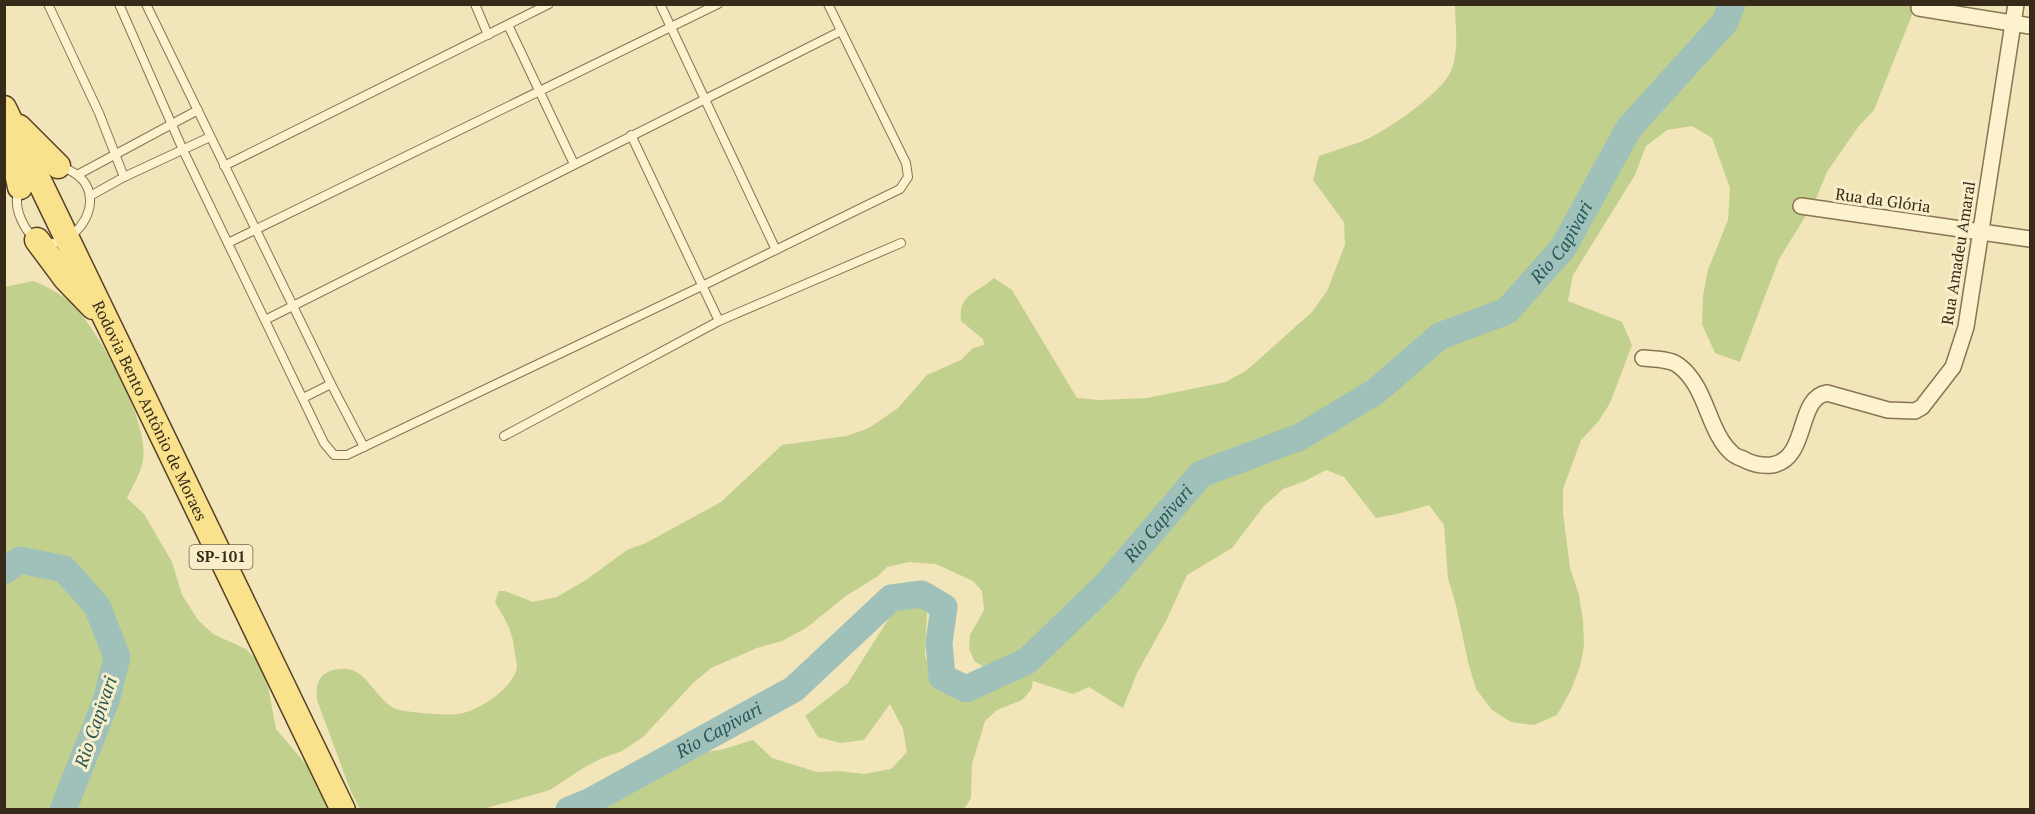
<svg xmlns="http://www.w3.org/2000/svg" width="2035" height="814" font-family="'PT Serif',serif">
<style>
.green{fill:#c2d08d}
.lines{fill:none;stroke-linecap:round;stroke-linejoin:round}
.river{stroke:#9fc1ba;stroke-width:27}
.lane-casing{stroke:#897453;stroke-width:10}
.street-casing{stroke:#897453;stroke-width:18}
.primary-casing{stroke:#564128;stroke-width:27}
.lane{stroke:#fcf2cd;stroke-width:8}
.street{stroke:#fcf2cd;stroke-width:15}
.primary{stroke:#fae18c;stroke-width:24}
.labels{text-anchor:middle;stroke-width:6;stroke-linejoin:round;paint-order:stroke}
.shield{fill:#f8efca;stroke:#70654e;stroke-width:1.5}
.shield-label{font-size:15px;font-weight:bold;fill:#362a19}
.street-label{font-size:16px;fill:#362a19;stroke:#f8efca}
.water-label{font-size:18px;font-style:italic;fill:#275758;stroke:#f8efca}
</style>
<rect width="100%" height="100%" fill="#f1e5b9"/>
<!-- green -->
<g class="green">
<path d="M1455,5H1916L1874,110L1858,127L1827,172L1815,201L1779,259L1740,362L1715,353L1702,324L1703,296L1708,270L1728,220L1730,188L1712,138L1692,126L1667,130L1646,146L1635,175L1573,275L1568,301L1622,322L1632,345L1610,403L1598,422L1581,440L1563,489V513L1570,568L1579,595L1583,621L1584,645L1580,667L1570,692L1557,715L1534,725L1511,722L1492,710L1476,689L1468,662L1456,605L1448,578L1444,525L1429,505L1401,513L1376,518L1344,477L1326,470L1305,481L1283,489L1264,506L1232,548L1187,575L1166,621L1137,673L1123,708L1089,687L1073,694L1033,681L1031,690L1022,700L997,710L985,721L972,764L971,798L964,809H600L635,785L655,773L701,753L724,749L753,740L772,758L817,772L839,771L864,774L891,769L907,752L903,729L890,704L864,740L841,743L818,737L805,716L848,683L903,596H914L923,601L927,614L925,655L932,681C951,689 968,679 985,672L987,668L975,662L969,649L970,635L984,610L982,591L973,581L936,564L909,562L887,567L878,576L846,596L806,628L782,641L757,648L711,668L693,683L643,737L622,751L600,759L580,770L550,790L483,809H360L351,792L317,700C315,682 321,670 341,669C368,666 376,704 399,710C408,712 450,716 459,714C479,711 514,688 517,667C517,663 515,657 515,653C512,629 507,623 495,602L499,591H505L533,602L557,597L586,580L627,550L646,543L721,502L782,445L847,436L869,428L898,408L927,375L961,360L973,348L984,345L983,339L961,321C958,293 977,294 994,278L1012,290L1077,398L1100,400L1147,398L1226,382L1247,370L1312,312L1327,291L1345,245L1344,222L1313,180L1319,156C1334,151 1349,146 1363,141C1385,132 1440,94 1450,73C1460,53 1455,26 1455,5Z"/>
<path d="M33,281C48,287 60,293 72,304C99,331 150,422 143,460C141,473 132,487 127,498L144,514L172,562L182,595L198,620L213,634L246,649L259,663L267,681L276,729L310,769L333,809L5,810V287Z"/>
</g>
<g class="lines">
<!-- river -->
<g class="river">
<polyline points="4,571 20,560 64,569 97,606 117,657 106,701 63,810"/>
<path id="s1" d="M569,810L589,802L794,689L891,598L922,594L944,607L939,643L942,677L966,689L1027,661L1107,584L1201,474L1300,437L1375,392L1440,336L1507,311L1563,248L1629,128L1725,22L1732,4"/>
</g>
<defs>
<g id="lane">
<polyline points="48,4 99,113 124,177"/>
<polyline points="119,4 183,150 324,443 334,455 347,455 702,286 900,189 908,177 906,163 828,4"/>
<polyline points="146,4 331,384 364,447"/>
<polyline points="475,4 488,35"/>
<polyline points="660,4 776,250"/>
<polyline points="508,25 574,164"/>
<polyline points="631,135 719,321"/>
<path d="M58,166C136,188 51,289 21,219C8,190 29,168 58,166Z"/>
<polyline points="224,166 549,4"/>
<polyline points="79,174 198,110"/>
<polyline points="90,196 124,177 210,137"/>
<polyline points="228,243 718,4"/>
<polyline points="265,320 841,31"/>
<polyline points="303,398 331,384"/>
<polyline points="504,436 719,321 901,243"/>
</g>
<g id="street">
<polyline points="1919,8 2030,26"/>
<polyline points="1801,206 2030,239"/>
<path d="M1643,358C1653,359 1670,359 1678,365C1708,387 1707,432 1733,454C1736,457 1742,458 1745,460C1753,464 1763,466 1772,465C1809,459 1796,398 1827,393L1888,410L1915,411L1922,407L1953,367L1966,327L2016,4"/>
</g>
<g id="primary">
<path id="s2" d="M4,108L343,810"/>
<polyline points="19,127 58,166"/>
<polyline points="10,142 20,187"/>
<polyline points="37,240 66,279 93,307"/>
</g>
</defs>
<!-- lane casing -->
<use href="#lane" class="lane-casing"/>
<!-- street casing -->
<use href="#street" class="street-casing"/>
<!-- primary casing -->
<use href="#primary" class="primary-casing"/>
<!-- lane -->
<use href="#lane" class="lane"/>
<!-- street -->
<use href="#street" class="street"/>
<!-- primary -->
<use href="#primary" class="primary"/>
</g>
<g class="labels">
<!-- shield labels -->
<rect class="shield" x="189.5" y="545" width="63" height="24" rx="4.5"/>
<g class="shield-label">
<text x="221" y="562">SP-101</text>
</g>
<!-- street labels -->
<g class="street-label">
<text transform="translate(1883 200) rotate(8)" y="6">Rua da Glória</text>
<text transform="translate(1958 253) rotate(-81)" y="6">Rua Amadeu Amaral</text>
<text dy="6" stroke="none"><textPath href="#s2" startOffset="336">Rodovia Bento Antônio de Moraes</textPath></text>
</g>
<!-- water labels -->
<g class="water-label">
<text dy="6" stroke="none"><textPath href="#s1" startOffset="1304">Rio Capivari</textPath></text>
<text dy="6" stroke="none"><textPath href="#s1" startOffset="800">Rio Capivari</textPath></text>
<text transform="translate(96 722) rotate(-71)" y="6">Rio Capivari</text>
<text dy="6" stroke="none"><textPath href="#s1" startOffset="170">Rio Capivari</textPath></text>
</g>
</g>
<!-- border -->
<rect width="2035" height="814" fill="none" stroke="#362a19" stroke-width="12"/>
</svg>
